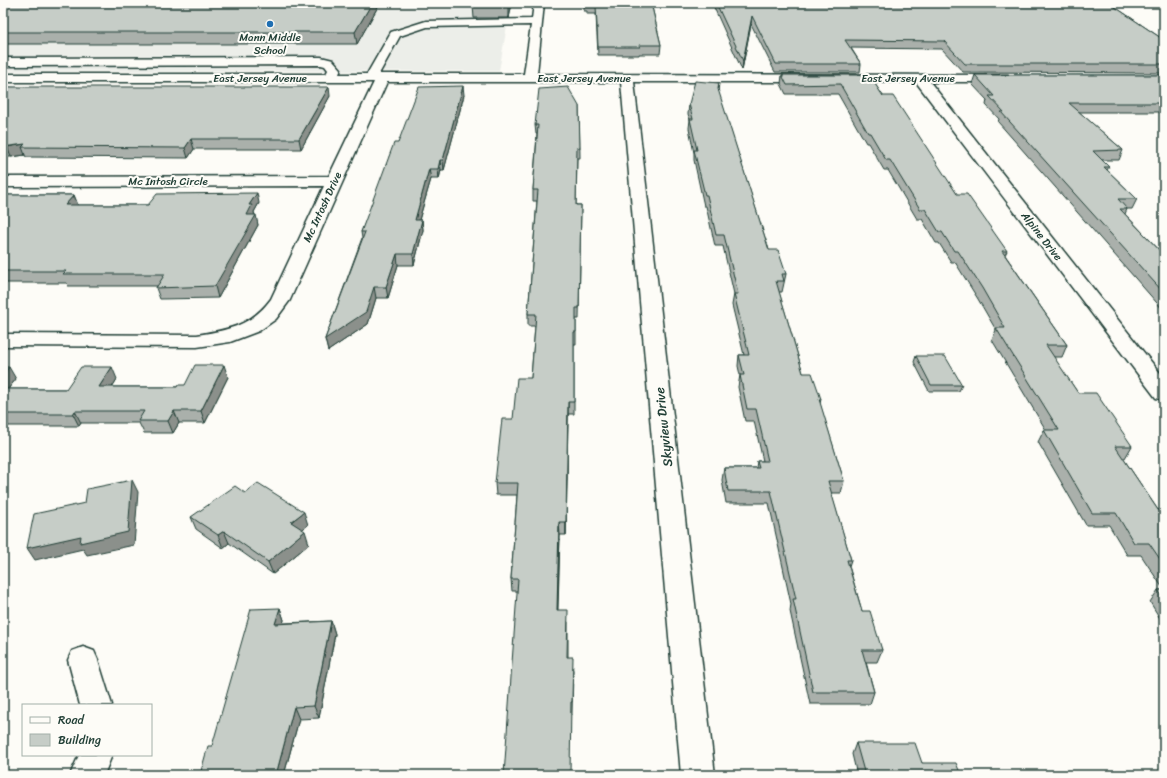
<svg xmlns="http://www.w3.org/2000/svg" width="1167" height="778" font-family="Sriracha,sans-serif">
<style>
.built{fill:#eceee9}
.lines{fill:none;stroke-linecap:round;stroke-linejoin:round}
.minor-casing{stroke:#1f3d34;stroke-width:3}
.minor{fill:#fdfcf7;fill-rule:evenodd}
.wall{fill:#aab0ab;stroke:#1f3d34}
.shaded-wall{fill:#8b908b;stroke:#1f3d34}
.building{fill:#c6cdc7;stroke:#1f3d34}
.poi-dot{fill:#1f6fb2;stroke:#fdfcf7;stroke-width:1.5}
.labels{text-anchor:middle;stroke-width:4;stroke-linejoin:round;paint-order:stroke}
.far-poi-label{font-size:11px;fill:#1f3d34;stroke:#fdfcf7}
.far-street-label{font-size:11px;fill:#1f3d34;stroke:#fdfcf7}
.street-label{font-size:13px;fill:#1f3d34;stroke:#fdfcf7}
</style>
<rect width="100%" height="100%" fill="#fdfcf7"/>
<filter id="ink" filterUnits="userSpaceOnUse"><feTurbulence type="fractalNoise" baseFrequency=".025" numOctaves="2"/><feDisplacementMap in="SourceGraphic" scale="8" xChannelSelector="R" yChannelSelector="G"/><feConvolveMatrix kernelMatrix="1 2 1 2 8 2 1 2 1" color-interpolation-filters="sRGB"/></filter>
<g filter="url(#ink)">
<!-- built -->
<polygon class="built" points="62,3 511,3 499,71 3,71 3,44"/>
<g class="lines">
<defs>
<g id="minor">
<path d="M534,3H544L537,74L1008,75L1009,78L1008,81L1003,82H930L1164,378V400L1156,398L916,82H634L715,775H681L621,82H387L290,300L276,319L259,331L230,342L197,347L3,346V334L197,335C228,330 251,326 271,299L324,186L3,187V177L329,176L374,82H3V74H326L328,70L325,66L321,65L3,66V58L321,57L333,60L341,69L339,74H367L391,32L426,21L532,19ZM531,25L524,74H379L400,36L427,27Z"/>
<polygon points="83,647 94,651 98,660 112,705 80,705 68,660 72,651"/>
<polygon points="79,755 112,755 104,775 70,775"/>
</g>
</defs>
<!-- minor casing -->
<use href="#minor" class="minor-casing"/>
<!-- minor -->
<use href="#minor" class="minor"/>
</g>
<!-- wall -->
<g class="wall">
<polygon points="3,3 380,3 357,44 3,44"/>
<polygon points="512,3 509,18 474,18 473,6"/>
<polygon points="584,3 651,3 661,45 660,54 639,54 639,55 598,55 596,14 587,14 587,11 584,11"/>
<polygon points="712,3 1109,3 1164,40 1164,73 963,72 942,49 851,48 861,64 860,72 775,72 751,24 742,70"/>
<polygon points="782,75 869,75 883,96 957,194 1007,251 1005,255 1067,345 1062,357 1053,357 1078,393 1132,446 1125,458 1123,458 1158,510 1164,510 1164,590 1141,555 1127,555 1109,525 1086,525 1038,442 1044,430 1046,430 992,340 996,330 978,299 955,262 951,262 939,243 936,243 922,219 917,219 888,170 884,170 868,143 866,143 838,94 786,94 781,84"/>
<polygon points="975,75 1164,75 1164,112 1079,112 1123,150 1119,160 1102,160 1109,167 1107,170 1137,199 1132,209 1127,209 1125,214 1164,255 1164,311 998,122 999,119 986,105 987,100 972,84"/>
<polygon points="719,83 718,91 769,250 786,274 782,292 779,292 803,373 821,399 820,404 844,481 841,493 831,493 851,560 849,566 862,611 882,650 877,662 866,662 874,692 870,704 810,704 790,611 791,604 769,503 726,503 722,480 724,468 756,468 757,461 763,461 754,421 745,421 738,387 740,375 738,366 739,355 744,355 732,305 734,294 723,246 715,246 706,206 704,206 694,160 694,153 689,128 690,120 688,114 689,104"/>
<polygon points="3,87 330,96 301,149 194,149 188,158 26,157 25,155 11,157 3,157"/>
<polygon points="464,95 444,170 441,170 439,179 431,179 419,220 422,220 423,230 414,265 398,265 388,298 376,298 368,324 328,351 325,339 362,238 361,232 398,143"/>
<polygon points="579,106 580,158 577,158 576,205 581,205 579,319 576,319 576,344 574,344 574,414 568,414 566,535 560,535 558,610 568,622 568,657 573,670 572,714 571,714 517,591 512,591 511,579 517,495 496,495 495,483 513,419 531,378 535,326 528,326 528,314 537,201 533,201 533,190 537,134 536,134 535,125"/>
<polygon points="3,195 74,195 78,205 148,205 259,203 254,212 258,225 218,298 160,299 156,288 157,286 68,286 67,283 3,283"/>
<polygon points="916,356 962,385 959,391 929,391 914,362"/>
<polygon points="3,367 16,379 8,389 66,389 117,379 112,387 177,387 228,377 205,423 179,423 173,433 144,433 139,423 81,423 79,426 3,426"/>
<polygon points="245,493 308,525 302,529 309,544 273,574 229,543 223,548 196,529 191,517"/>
<polygon points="1158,590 1164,590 1164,625 1150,602"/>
<polygon points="280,608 284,620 283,623 331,621 335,634 319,718 299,719 284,775 190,775 201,771 212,746"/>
<polygon points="856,743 922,763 961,775 857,775 852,754"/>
</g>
<!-- shaded-wall -->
<g class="shaded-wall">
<polygon points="372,3 380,3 357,44 355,32"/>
<polygon points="510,3 512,3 509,18 509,6"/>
<polygon points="752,16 751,24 742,70 743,61"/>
<polygon points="463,86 464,95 444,170 443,160"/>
<polygon points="329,87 330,96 301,149 299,139"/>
<polygon points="191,139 194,149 188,158 185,148"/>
<polygon points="25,144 22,147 25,155 11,157 7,147"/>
<polygon points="440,160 441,170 439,179 438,169"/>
<polygon points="429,169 431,179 416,230 415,220"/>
<polygon points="257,193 259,203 254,212 255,216 256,215 258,225 218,298 215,286 247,215 249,205"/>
<polygon points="74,195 78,206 65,205"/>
<polygon points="422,220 423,230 414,265 413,254"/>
<polygon points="397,254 398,265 388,298 386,287"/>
<polygon points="374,287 376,298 368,324 328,351 325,339"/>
<polygon points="224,365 228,377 205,423 201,411"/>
<polygon points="9,367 16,379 3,395 3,375"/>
<polygon points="112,367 117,379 105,399 99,387"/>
<polygon points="568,402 568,414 566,535 566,522"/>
<polygon points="75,411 81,423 79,426 73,414"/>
<polygon points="174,411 179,423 173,433 168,421"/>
<polygon points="132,480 138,492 134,545 87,555 83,549 35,560 27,548"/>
<polygon points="304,512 308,525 295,535 291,522"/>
<polygon points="559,522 560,535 557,622 557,610"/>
<polygon points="224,531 229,543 223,548 218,535"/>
<polygon points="305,531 309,544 273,574 268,562"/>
<polygon points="280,608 284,620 280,636 275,624"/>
<polygon points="331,621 335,634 319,718 314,706"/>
<polygon points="294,707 299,719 284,775 276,775"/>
</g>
<!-- building -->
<g class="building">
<polygon points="3,3 372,3 355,32 3,32"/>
<polygon points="474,3 510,3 509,6 473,6"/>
<polygon points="584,3 651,3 661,45 639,45 640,47 598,47 596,6 587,6 587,3"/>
<polygon points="716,3 1109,3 1164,40 1164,48 1163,48 1164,49 1164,64 965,64 944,41 845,40 861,64 776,64 752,16 743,61"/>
<polygon points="782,75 869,75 883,96 893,96 957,194 967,194 1007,251 1002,251 1067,345 1046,345 1078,393 1096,393 1132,446 1115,446 1158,510 1164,510 1164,565 1149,543 1134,543 1116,513 1092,513 1044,430 1059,430 996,328 1005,328 982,288 958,251 954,251 942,232 939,232 925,209 920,209 890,160 886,160 870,133 868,133 840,84 787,85"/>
<polygon points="975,75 1164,75 1164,103 1069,103 1123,150 1093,151 1109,167 1104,167 1137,199 1118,199 1127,209 1120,209 1164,255 1164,293 1001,112 1004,112 989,96 994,96"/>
<polygon points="695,81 719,83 718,89 769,250 778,250 786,274 782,274 784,281 776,281 803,373 812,373 821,399 819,399 844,481 828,481 851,560 847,560 862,611 870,611 882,650 862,650 874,692 813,692 793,599 796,599 771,491 728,491 724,468 759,468 757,461 768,461 756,409 747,409 740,375 744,375 739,355 749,355 734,294 738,294 724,235 716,235 707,195 705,195 694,150 697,150 690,119 693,119 689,104"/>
<polygon points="463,86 443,160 440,160 438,169 429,169 415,220 422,220 413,254 397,254 386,287 374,287 366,312 325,339 365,232 361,232 394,143 398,143 419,87"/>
<polygon points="3,87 329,87 299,139 191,139 185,148 22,147 25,144 3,147"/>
<polygon points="568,87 579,106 580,148 577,148 576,205 581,205 579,308 576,308 576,332 574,332 574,402 568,402 566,522 559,522 557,610 568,610 567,657 573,657 572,702 571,702 570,775 504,775 518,579 511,579 518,483 495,483 502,419 513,419 517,378 531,378 536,314 528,314 538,190 533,190 538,125 535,125 539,89"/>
<polygon points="257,193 249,205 252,205 247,215 256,215 215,286 156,288 165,274 63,274 66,271 3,271 3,195 74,195 65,205 148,205 157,194"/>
<polygon points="916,356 945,356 962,385 931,385"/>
<polygon points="195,365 224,365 201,411 174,411 168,421 138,421 144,411 75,411 73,414 3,414 3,389 66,389 81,367 112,367 99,387 177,387 178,385 185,385"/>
<polygon points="3,367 9,367 3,375"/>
<polygon points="132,480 128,532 80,543 81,536 27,548 34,514 85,503 87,489"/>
<polygon points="258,483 304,512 291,522 305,531 268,562 224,531 218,535 191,517 235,486 245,493"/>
<polygon points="1158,590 1164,590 1164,599"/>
<polygon points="280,608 275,624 331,621 314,706 294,707 276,775 190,775 192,771 201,771 208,746 212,746 251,609"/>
<polygon points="856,743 915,743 922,763 956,763 961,775 865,775"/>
</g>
</g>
<!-- markers -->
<circle class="poi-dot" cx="270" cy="24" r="4"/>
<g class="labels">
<!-- far-poi labels -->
<g class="far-poi-label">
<text x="270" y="41">Mann Middle<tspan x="270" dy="13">School</tspan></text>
</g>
<!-- far-street labels -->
<g class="far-street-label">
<text x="260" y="82">East Jersey Avenue</text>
<text x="584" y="82">East Jersey Avenue</text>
<text x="908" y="82">East Jersey Avenue</text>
<text x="168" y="185">Mc Intosh Circle</text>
<text transform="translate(322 207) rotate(-65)" y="4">Mc Intosh Drive</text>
<text transform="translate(1042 236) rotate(52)" y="4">Alpine Drive</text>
</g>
<!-- street labels -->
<g class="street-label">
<text transform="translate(663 427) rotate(-96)" y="5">Skyview Drive</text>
</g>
</g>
<!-- margin -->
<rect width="1167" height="778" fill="none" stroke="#fdfcf7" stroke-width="16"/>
<rect x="8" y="8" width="1151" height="762" fill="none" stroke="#1f3d34" stroke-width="1.5" filter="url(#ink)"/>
<!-- legend -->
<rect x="22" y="704" width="130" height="52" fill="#fdfcf7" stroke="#a4b0a9"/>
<rect x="30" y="717" width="20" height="6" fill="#fdfcf7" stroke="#a4b0a9"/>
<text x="58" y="724" font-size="12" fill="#1f3d34">Road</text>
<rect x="30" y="734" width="20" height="12" fill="#c6cdc7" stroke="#a4b0a9"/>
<text x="58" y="744" font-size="12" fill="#1f3d34">Building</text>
</svg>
